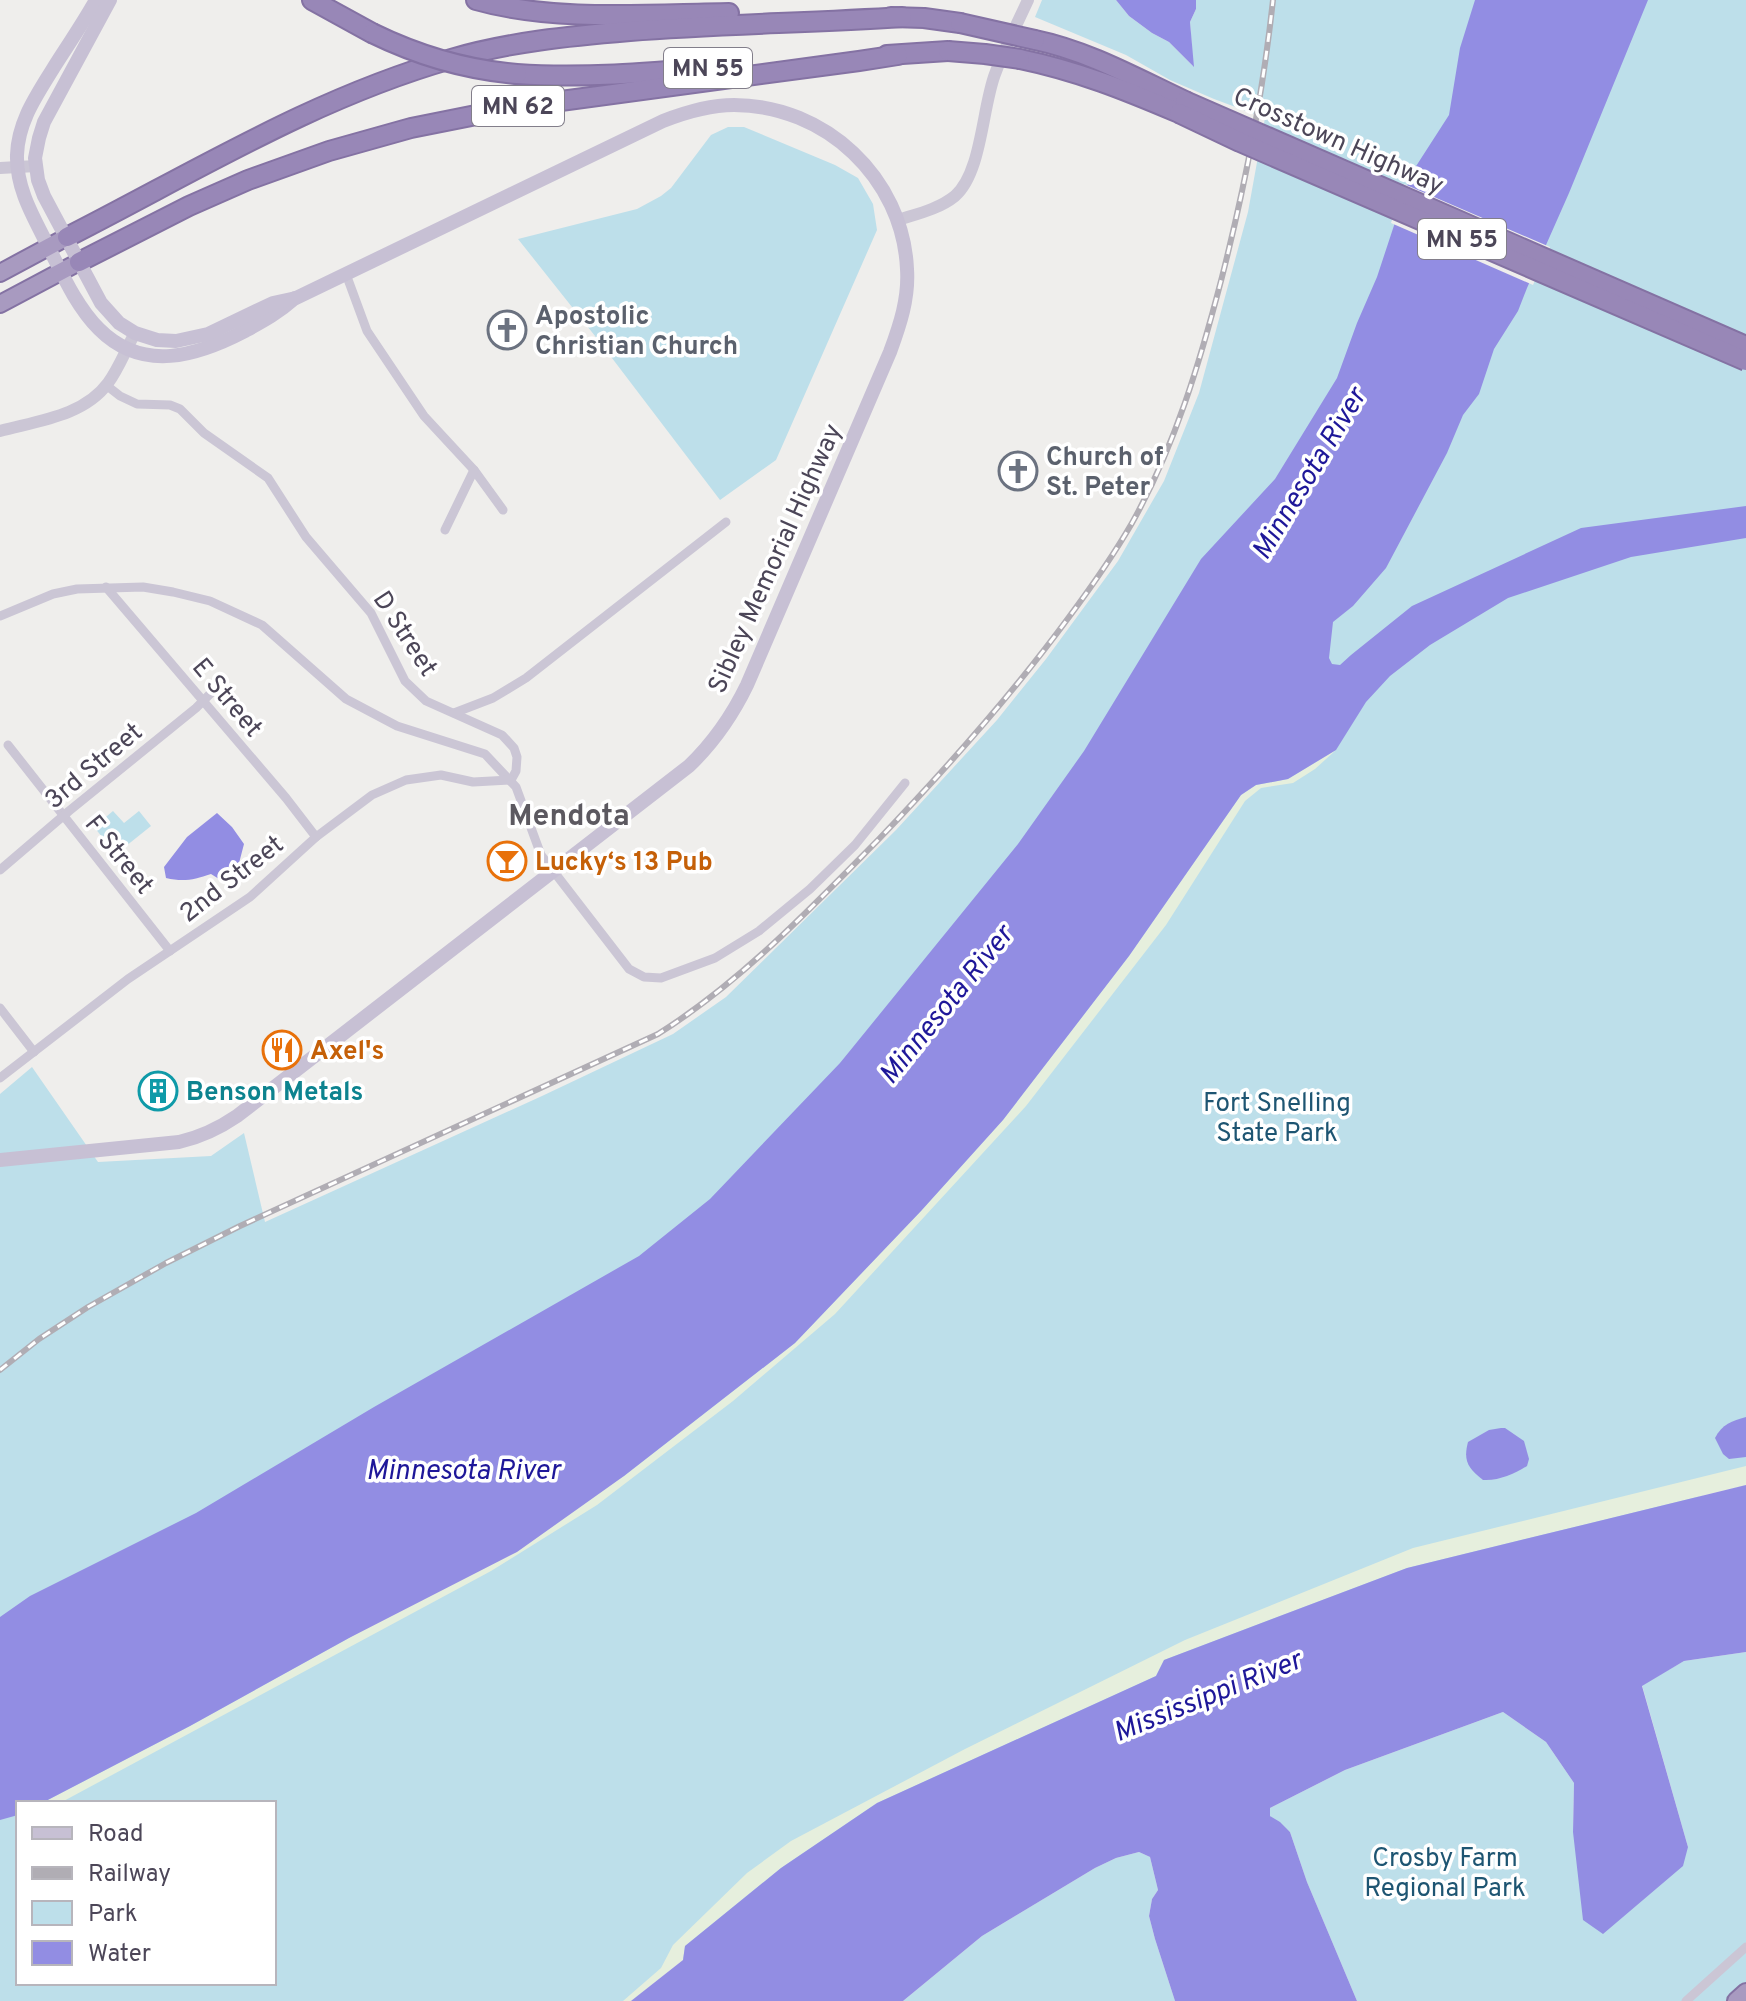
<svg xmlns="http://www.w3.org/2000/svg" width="1746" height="2001" font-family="Overpass,sans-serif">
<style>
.green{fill:#bddfea;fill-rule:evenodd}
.sand{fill:#e6efdd}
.water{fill:#928de3}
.pier{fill:#efeeec}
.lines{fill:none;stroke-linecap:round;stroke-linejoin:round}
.trunk-casing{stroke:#8472a3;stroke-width:20}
.motorway-casing{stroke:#8472a3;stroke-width:22}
.minor{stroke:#cbc6d5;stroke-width:9}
.tertiary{stroke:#cbc6d5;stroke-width:12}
.secondary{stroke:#c7c0d4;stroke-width:14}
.trunk{stroke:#a89ac0;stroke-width:16}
.motorway{stroke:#9887b7;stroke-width:18}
.rail-casing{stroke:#b0adb4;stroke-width:6}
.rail{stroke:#fff;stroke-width:3;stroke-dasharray:9;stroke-linecap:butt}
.motorway-bridge-casing{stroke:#8472a3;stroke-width:22;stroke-linecap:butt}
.motorway-bridge{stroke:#9887b7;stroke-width:18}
.labels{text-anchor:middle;stroke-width:7;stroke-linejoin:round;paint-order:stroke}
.shield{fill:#fff;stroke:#827e8a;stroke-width:2}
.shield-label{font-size:24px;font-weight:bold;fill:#4c4658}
.street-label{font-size:26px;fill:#4c4658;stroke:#fff}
.worship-label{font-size:26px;font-weight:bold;fill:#5b616d;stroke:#fff;text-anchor:start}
.food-label{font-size:26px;font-weight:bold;fill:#c56008;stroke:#fff;text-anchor:start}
.culture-label{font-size:26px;font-weight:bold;fill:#0d838f;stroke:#fff;text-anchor:start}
.park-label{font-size:26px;fill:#1e5572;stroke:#fff}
.water-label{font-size:28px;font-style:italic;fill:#1e1799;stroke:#fff}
.quarter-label{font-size:30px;font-weight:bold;fill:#5c5960;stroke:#fff}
</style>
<rect width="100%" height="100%" fill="#efeeec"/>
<!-- green -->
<g class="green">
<path d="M1042,0H1116L1129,16L1152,33L1169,42L1193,66L1190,22L1196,9V0H1746V1485L1709,1493L877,1803L631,2001H0V1094L32,1067L98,1162L211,1156L244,1133L265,1222L542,1096L673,1034L726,997L896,830L997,720L1046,659L1118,561L1164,481L1199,393L1248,212L1265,118L1214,99L1170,80L1126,55L1035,17ZM18,1803H274V1983H18Z"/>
<polygon points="728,127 744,127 835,165 858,178 873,204 877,230 776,460 720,500 599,341 518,239 637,209 661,196 671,188 711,135"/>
<polygon points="113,811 124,823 139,811 151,826 116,854 94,827"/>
<polygon points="1746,1652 1746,1982 1728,2001 1357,2001 1307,1882 1290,1832 1270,1816 1270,1808 1345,1770 1503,1712 1546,1742 1574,1783 1573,1832 1688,1847 1642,1685 1684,1661"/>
<polygon points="1139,1852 1150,1857 1158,1890 1152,1899 1149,1916 1155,1939 1175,2001 903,2001 982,1936 1095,1868 1116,1858"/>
</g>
<!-- sand -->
<g class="sand">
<polygon points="1336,750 1315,769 1293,783 1261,788 1245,801 1166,925 1026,1106 835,1314 733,1401 597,1505 491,1571 60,1803 42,1803 190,1726 349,1638 624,1476 795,1343 921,1211 1003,1120 1129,956 1241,795 1256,785 1288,779"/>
<polygon points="1746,1466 1746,1485 1407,1568 1164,1660 1156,1676 877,1803 781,1868 685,1946 683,1960 631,2001 623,2001 661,1968 673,1945 747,1873 791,1841 965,1749 1185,1640 1413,1548"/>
</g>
<!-- water -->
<g class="water">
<polygon points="1116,0 1196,0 1196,9 1190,22 1194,67 1169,42 1152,33 1129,16"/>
<polygon points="1475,0 1648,0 1569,193 1527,288 1518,311 1494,349 1479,394 1463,415 1447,453 1386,568 1353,606 1333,622 1329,658 1332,664 1340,665 1351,655 1412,606 1581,528 1746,506 1746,538 1631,557 1508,598 1430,645 1390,676 1366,702 1336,750 1288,779 1256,785 1241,795 1129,956 1003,1120 921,1211 795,1343 624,1476 517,1552 349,1638 190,1726 42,1803 18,1803 18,1815 0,1820 0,1617 30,1596 196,1513 374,1407 639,1256 710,1199 840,1063 1018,844 1084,751 1201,559 1275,479 1337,378 1357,323 1377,277 1411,174 1449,115 1460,48"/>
<path d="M217,813L232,827L244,844L238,867L230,877L219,879L211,874C194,880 183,882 166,878L164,867L187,837Z"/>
<path d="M1746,1417V1457L1729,1459L1723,1454L1715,1438C1722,1424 1732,1421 1746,1417Z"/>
<path d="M1501,1428H1505L1524,1441L1529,1459L1527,1466C1514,1474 1499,1481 1483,1480C1468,1468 1463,1461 1468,1442L1489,1430Z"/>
<polygon points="1746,1485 1746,1652 1684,1661 1642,1686 1688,1847 1683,1866 1603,1934 1583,1920 1573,1832 1574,1783 1546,1742 1503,1712 1345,1770 1270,1808 1270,1816 1280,1822 1290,1832 1307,1882 1357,2001 1175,2001 1155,1939 1149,1916 1152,1899 1158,1890 1150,1857 1139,1852 1116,1858 1095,1868 982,1936 903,2001 631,2001 683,1960 685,1946 781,1868 877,1803 1156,1676 1164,1660 1407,1568"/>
</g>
<!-- pier -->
<polygon class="pier" points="1404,184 1550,247 1533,285 1391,223"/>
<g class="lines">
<defs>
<g id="trunk">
<polyline points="0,273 67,237"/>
<polyline points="0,304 79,262"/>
<polyline points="1736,2001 1746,1992"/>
</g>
<g id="motorway">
<polyline points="312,0 372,33"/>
<path d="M476,0C553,22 649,14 729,13"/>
<polyline points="891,17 924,18 960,23"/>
<path d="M1035,40C1088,51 1136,78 1185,101"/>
<polyline points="887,55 948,51"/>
<path d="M1020,59C1078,71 1125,90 1179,113"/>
<path d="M517,74C592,79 667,71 742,65"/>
<path d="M67,237C193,173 314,98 451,59C509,42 570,36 630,31C720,24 811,23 902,17"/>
<polyline points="79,262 189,206 248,180 329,151 411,128 516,107 859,61 898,55"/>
</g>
</defs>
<!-- trunk casing -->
<use href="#trunk" class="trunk-casing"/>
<!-- motorway casing -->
<use href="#motorway" class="motorway-casing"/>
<!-- minor -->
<g class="minor">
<polyline points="346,274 367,331 424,416 474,470 503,510"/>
<polyline points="106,385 120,396 137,404 170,405 180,409 204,433 268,478 306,537 371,613 405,681 426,701 502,735 514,748 517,757 516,771 511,780"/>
<polyline points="445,530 474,470"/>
<polyline points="106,587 286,798 316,837"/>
<polyline points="0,616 53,594 77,589 143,587 173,592 210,601 262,625 346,699 397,726 485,754 516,787 541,855 629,969 644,977 661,978 715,958 759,931 810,889 855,845 905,783"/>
<polyline points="454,713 493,698 526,678 726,522"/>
<polyline points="8,745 170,951"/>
<polyline points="0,870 69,811 196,708 212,692"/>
<polyline points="0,1008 34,1052"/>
<polyline points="0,1078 128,979 250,897 316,837 372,795 406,780 441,775 473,782 511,780"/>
<polyline points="1686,2001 1746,1947"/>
</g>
<!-- tertiary -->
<g class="tertiary">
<polyline points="0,168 36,166"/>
<path d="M898,220C917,214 939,209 955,196C982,172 982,108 995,74C1004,49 1017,24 1028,0"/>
<path d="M0,431C37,421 84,416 108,383C119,368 126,349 135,333"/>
</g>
<!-- secondary -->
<g class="secondary">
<path d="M96,0C83,23 68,45 54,67C37,95 18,121 17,155C16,191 36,221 51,252C64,278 78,308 99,329C143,373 197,356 245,331C265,320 278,313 295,298"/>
<path d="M0,1160L179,1142C201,1137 218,1129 237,1116L689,766C714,742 732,716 747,685L890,352C900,325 909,298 907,269C903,178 825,105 734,105C710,105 686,112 663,121L296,298L273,303L208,334L176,341L157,340L135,333L119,323L101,303L44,196L38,180L35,158L39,138L44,122L110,0"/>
</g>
<!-- trunk -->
<use href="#trunk" class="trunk"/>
<!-- motorway -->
<use href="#motorway" class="motorway"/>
<defs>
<path id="rail" d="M0,1370L39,1339L88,1307L166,1263L240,1226L658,1034C741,982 809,910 878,840C946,769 1011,696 1069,617C1092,586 1113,556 1132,523C1175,446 1200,362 1222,277C1245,186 1263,93 1273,0"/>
</defs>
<!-- rail casing -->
<use href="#rail" class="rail-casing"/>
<!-- rail -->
<use href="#rail" class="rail"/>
<defs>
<g id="motorway-bridge">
<polyline points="960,23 1035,40"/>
<path d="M372,33C417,55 468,70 517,74"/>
<polyline points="948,51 985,54 1020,59"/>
<polyline points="1185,101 1746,346"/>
<polyline points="1179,113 1240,142 1746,361"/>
</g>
</defs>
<!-- motorway-bridge casing -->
<use href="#motorway-bridge" class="motorway-bridge-casing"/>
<!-- motorway-bridge -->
<use href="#motorway-bridge" class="motorway-bridge"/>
</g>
<!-- icons -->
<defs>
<symbol id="church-ring" viewBox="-11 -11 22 22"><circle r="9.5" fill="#fff" stroke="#6b7280" stroke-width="1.5"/><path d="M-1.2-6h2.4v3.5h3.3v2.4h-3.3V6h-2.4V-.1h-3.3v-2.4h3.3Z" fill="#6b7280"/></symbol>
<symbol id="bar-ring" viewBox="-11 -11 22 22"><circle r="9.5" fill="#fff" stroke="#e8710a" stroke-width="1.5"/><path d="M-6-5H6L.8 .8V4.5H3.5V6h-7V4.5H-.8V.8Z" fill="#e8710a"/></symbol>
<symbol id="restaurant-ring" viewBox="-11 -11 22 22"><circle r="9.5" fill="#fff" stroke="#e8710a" stroke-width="1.5"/><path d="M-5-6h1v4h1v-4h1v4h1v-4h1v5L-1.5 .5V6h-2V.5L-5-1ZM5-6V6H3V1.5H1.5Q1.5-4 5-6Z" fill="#e8710a"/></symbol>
<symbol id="building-ring" viewBox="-11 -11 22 22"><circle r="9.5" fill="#fff" stroke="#0f9aa8" stroke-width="1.5"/><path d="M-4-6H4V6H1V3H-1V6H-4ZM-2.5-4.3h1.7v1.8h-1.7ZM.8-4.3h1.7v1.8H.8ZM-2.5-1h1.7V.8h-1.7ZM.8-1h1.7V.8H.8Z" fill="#0f9aa8"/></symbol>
</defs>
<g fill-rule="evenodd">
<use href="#church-ring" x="485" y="308" width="44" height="44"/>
<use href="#church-ring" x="996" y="449" width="44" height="44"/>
<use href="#bar-ring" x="485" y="839" width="44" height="44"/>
<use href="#restaurant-ring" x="260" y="1028" width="44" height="44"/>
<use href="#building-ring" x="136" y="1069" width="44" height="44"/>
</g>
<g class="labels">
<!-- shield labels -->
<g class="shield">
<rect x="664" y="48" width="88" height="40" rx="6"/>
<rect x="472" y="86" width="92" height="40" rx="6"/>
<rect x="1418" y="219" width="88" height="40" rx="6"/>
</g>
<g class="shield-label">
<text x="708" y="76">MN 55</text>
<text x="518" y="114">MN 62</text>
<text x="1462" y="247">MN 55</text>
</g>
<!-- street labels -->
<g class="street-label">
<text transform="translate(1339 140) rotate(24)" y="9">Crosstown Highway</text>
<text transform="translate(774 558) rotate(-66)" y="9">Sibley Memorial Highway</text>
<text transform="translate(406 633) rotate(57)" y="9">D Street</text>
<text transform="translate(228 697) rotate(50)" y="9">E Street</text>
<text transform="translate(93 765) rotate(-40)" y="9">3rd Street</text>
<text transform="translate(120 854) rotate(51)" y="9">F Street</text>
<text transform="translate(231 878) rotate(-38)" y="9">2nd Street</text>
</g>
<!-- worship labels -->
<g class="worship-label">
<text x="535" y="324">Apostolic<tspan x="535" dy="30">Christian Church</tspan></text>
<text x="1046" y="465">Church of<tspan x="1046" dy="30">St. Peter</tspan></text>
</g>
<!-- food labels -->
<g class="food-label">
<text x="535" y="870">Lucky‘s 13 Pub</text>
<text x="310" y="1059">Axel's</text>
</g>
<!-- culture labels -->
<g class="culture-label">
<text x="186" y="1100">Benson Metals</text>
</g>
<!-- park labels -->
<g class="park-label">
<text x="1277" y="1111">Fort Snelling<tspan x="1277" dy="30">State Park</tspan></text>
<text x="1445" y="1866">Crosby Farm<tspan x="1445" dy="30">Regional Park</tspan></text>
</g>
<!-- water labels -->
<g class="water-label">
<text transform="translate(1308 473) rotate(-59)" y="10">Minnesota River</text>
<text transform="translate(945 1004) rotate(-51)" y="10">Minnesota River</text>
<text x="463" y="1479">Minnesota River</text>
<text transform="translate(1207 1695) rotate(-22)" y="10">Mississippi River</text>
</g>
<!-- quarter labels -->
<g class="quarter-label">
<text x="569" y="825">Mendota</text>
</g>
</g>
<!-- legend -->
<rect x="16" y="1801" width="260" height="184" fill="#ffffff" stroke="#b7b5bc" stroke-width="2"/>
<rect x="32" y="1827" width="40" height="12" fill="#c7c0d4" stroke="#b7b5bc" stroke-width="2"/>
<text x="88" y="1841" font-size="24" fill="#4c4658">Road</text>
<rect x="32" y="1867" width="40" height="12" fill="#b0adb4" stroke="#b7b5bc" stroke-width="2"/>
<text x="88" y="1881" font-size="24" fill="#4c4658">Railway</text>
<rect x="32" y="1901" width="40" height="24" fill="#bddfea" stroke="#b7b5bc" stroke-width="2"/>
<text x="88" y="1921" font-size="24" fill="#4c4658">Park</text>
<rect x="32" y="1941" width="40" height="24" fill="#928de3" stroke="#b7b5bc" stroke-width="2"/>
<text x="88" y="1961" font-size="24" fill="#4c4658">Water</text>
</svg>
